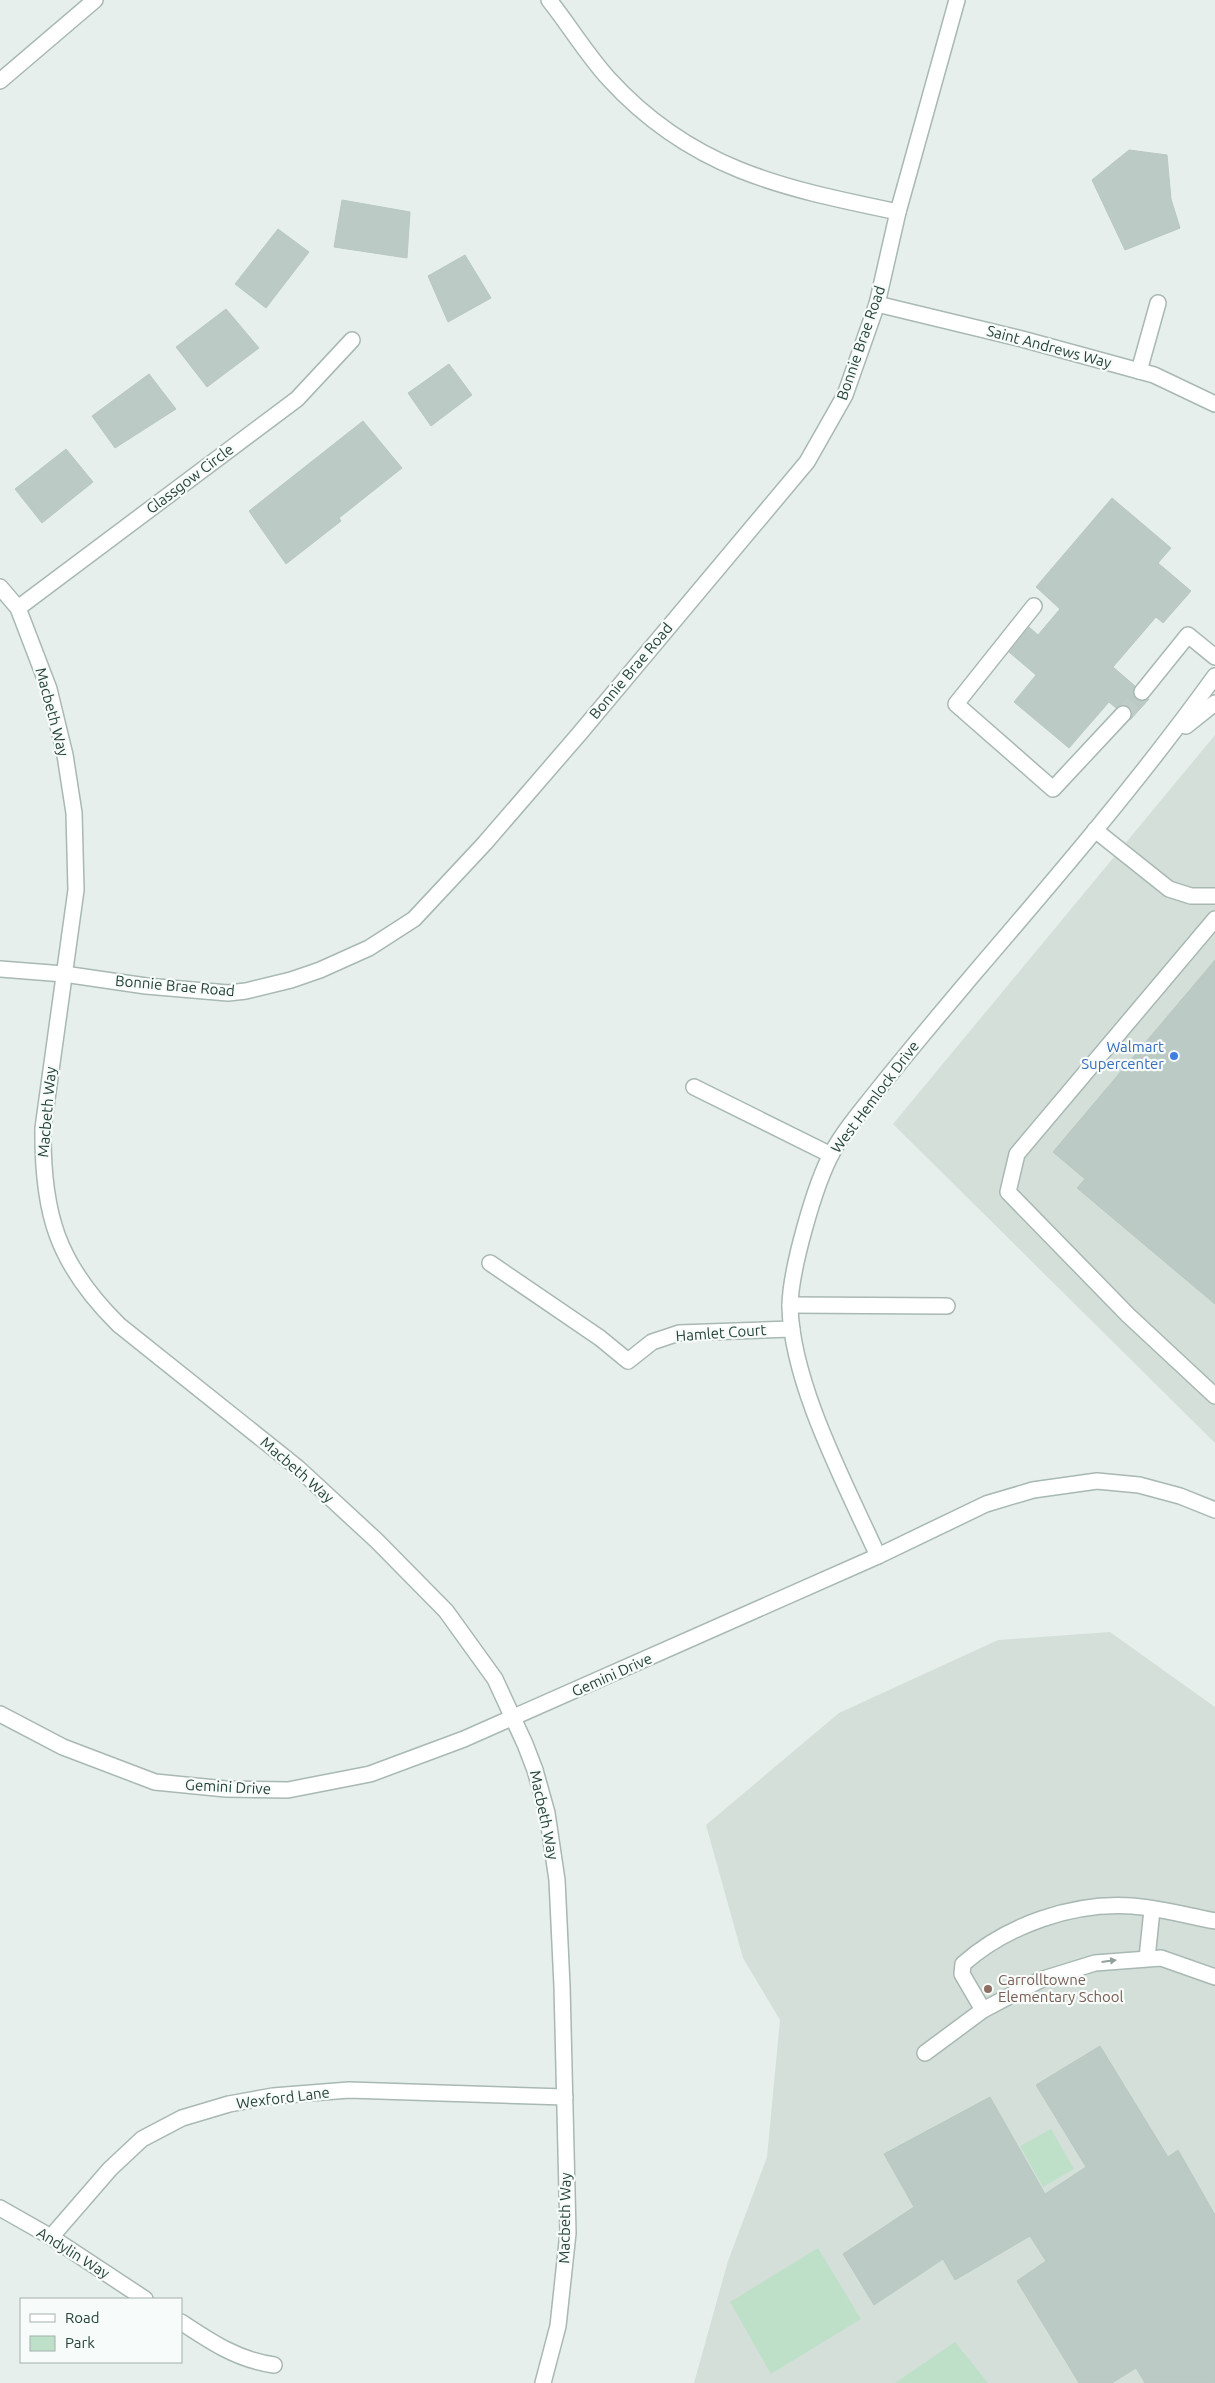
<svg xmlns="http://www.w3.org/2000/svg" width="1215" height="2383" font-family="Ubuntu,sans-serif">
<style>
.built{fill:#d4dfda}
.green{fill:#bfe0c8}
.building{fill:#bbcac4;stroke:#b8c9c2}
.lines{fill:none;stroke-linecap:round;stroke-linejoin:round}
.minor-tunnel{stroke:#bfccc8;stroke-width:15;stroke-dasharray:15 8;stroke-linecap:butt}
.minor-casing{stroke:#a8b8b2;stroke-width:18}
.minor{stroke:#fff;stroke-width:15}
.oneway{fill:#92a09c}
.shop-dot{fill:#3f7fe0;stroke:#f7fbf9;stroke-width:2}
.education-dot{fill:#8d6e63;stroke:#f7fbf9;stroke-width:2}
.labels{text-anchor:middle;stroke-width:4.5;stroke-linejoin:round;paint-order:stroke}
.street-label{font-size:15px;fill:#24423a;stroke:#f7fbf9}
.shop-label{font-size:15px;fill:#366cbe;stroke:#f7fbf9;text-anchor:end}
.education-label{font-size:15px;fill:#785e54;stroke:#f7fbf9;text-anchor:start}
</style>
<rect width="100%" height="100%" fill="#e6efeb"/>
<!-- built -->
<g class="built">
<polygon points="1215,735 1215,1443 893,1124"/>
<polygon points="1110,1632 1215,1707 1215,2383 694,2383 728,2261 767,2157 780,2020 743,1958 706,1825 839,1713 998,1640"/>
</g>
<!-- green -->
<g class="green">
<polygon points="1051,2129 1074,2169 1043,2187 1020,2146"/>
<polygon points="818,2248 861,2319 771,2374 730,2302"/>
<polygon points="955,2342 988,2383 895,2383"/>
</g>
<!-- building -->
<g class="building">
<polygon points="1129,150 1167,155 1171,199 1180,228 1125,250 1092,180"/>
<polygon points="342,200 410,212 407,258 334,247"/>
<polygon points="278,229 309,252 266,308 235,284"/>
<polygon points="465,255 491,298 448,322 428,276"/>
<polygon points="226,309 259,348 207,387 176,347"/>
<polygon points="449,364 472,395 431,426 408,393"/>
<polygon points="149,374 176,409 115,448 92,416"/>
<polygon points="363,421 402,468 339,518 341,521 286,564 249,511"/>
<polygon points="66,449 93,482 42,523 15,489"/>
<polygon points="1112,498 1171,548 1158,563 1191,591 1163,623 1156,617 1113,667 1135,686 1133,691 1136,699 1141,701 1149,699 1130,720 1132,712 1129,707 1121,705 1116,708 1109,702 1069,748 1014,702 1036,675 1009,652 1029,627 1038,635 1060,609 1036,587"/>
<polygon points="1215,960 1215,1304 1077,1188 1085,1179 1053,1152"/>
<polygon points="1100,2046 1168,2157 1178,2150 1215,2215 1215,2383 1145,2383 1136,2368 1112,2383 1079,2383 1017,2281 1046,2261 1030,2236 955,2280 943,2259 874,2305 843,2254 914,2207 884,2154 990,2097 1045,2194 1086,2167 1036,2085"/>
</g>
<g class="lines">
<!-- minor-tunnel -->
<polyline class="minor-tunnel" points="1123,714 1142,692"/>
<defs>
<g id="minor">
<path d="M549,0C569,25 587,55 609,79C692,170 783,188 898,212"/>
<polyline points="0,81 95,0"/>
<polyline points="877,304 1022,339 1154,375 1215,404"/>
<polyline points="1139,371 1158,303"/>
<path d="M0,587L18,608L49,689L65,755L74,813L76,890L43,1128C42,1213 57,1264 119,1325L298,1468L377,1541L446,1611L495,1679L525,1744L535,1770L547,1813L557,1880L562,1986L568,2233L558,2326L543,2383"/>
<polyline points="1034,606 956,704 1053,789 1123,714"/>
<polyline points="18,608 297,399 352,340"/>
<polyline points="1142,692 1188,635 1215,657"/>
<polyline points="1186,726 1215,703"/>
<polyline points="1095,830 1169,889 1191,896 1215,896"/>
<polyline points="1215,919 1017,1154 1008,1192 1128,1315 1215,1396"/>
<polyline points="0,969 64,974 146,986 228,993 246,991 291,980 320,970 369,948 414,919 485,843 580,733 807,462 845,395 877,304 898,212 957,0"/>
<polyline points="694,1087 831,1155"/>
<polyline points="490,1263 600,1338 628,1361 652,1342 679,1333 792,1329"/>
<polyline points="790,1305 947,1306"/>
<path d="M878,1556C846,1485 792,1385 790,1307C790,1271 815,1183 833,1151C844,1130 861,1111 876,1092C907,1053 940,1014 972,976C1056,878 1140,780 1215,676"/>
<polyline points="0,1714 63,1747 155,1782 226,1789 288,1790 370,1774 464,1739 878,1556 986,1504 1033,1490 1097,1481 1139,1485 1180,1496 1215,1510"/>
<polyline points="1147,1958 1152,1910"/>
<path d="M983,2010L962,1974L963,1964C1007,1925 1073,1902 1132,1906C1160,1908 1188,1916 1215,1921"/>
<polyline points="925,2053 983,2010 1040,1980 1095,1963 1161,1958 1215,1977"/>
<polyline points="0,2208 51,2237 145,2299"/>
<polyline points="51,2237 110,2169 142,2139 182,2118 229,2104 273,2096 349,2090 565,2097"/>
<path d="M181,2322C211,2342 238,2360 274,2365"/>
</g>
</defs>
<!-- minor casing -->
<use href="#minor" class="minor-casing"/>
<!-- minor -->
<use href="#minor" class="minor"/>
</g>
<!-- one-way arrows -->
<defs><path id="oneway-solid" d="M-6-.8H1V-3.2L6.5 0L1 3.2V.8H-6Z" transform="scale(1.25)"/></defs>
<use class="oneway" href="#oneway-solid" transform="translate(1109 1961) rotate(-7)"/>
<!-- markers -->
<circle class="shop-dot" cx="1174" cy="1056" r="5"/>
<circle class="education-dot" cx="988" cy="1989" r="5"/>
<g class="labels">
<!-- street labels -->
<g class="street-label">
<text transform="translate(861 343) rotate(-71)" y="5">Bonnie Brae Road</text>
<text transform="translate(1049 347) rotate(15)" y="5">Saint Andrews Way</text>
<text transform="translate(190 479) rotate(-37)" y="5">Glassgow Circle</text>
<text transform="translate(631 671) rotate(-50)" y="5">Bonnie Brae Road</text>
<text transform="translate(52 712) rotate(75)" y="5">Macbeth Way</text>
<text transform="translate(175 986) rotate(5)" y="5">Bonnie Brae Road</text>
<text transform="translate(875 1097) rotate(-53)" y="5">West Hemlock Drive</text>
<text transform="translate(47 1112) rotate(-85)" y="5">Macbeth Way</text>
<text transform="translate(721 1333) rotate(-4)" y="5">Hamlet Court</text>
<text transform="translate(297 1470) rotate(41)" y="5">Macbeth Way</text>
<text transform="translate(612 1675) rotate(-24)" y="5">Gemini Drive</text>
<text transform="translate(228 1787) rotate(3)" y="5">Gemini Drive</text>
<text transform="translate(544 1815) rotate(78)" y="5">Macbeth Way</text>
<text transform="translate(283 2098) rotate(-7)" y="5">Wexford Lane</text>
<text transform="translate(565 2218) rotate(-89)" y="5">Macbeth Way</text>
<text transform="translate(73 2253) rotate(32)" y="5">Andylin Way</text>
</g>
<!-- shop labels -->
<g class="shop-label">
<text x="1164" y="1052">Walmart<tspan x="1164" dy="17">Supercenter</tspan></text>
</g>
<!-- education labels -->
<g class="education-label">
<text x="998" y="1985">Carrolltowne<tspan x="998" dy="17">Elementary School</tspan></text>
</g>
</g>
<!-- legend -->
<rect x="20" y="2298" width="162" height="65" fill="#f7fbf9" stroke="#a3b1ad"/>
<rect x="30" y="2314" width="25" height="8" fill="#ffffff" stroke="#a3b1ad"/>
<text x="65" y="2323" font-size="15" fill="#24423a">Road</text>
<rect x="30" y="2336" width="25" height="15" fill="#bfe0c8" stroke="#a3b1ad"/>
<text x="65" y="2348" font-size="15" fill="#24423a">Park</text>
</svg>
